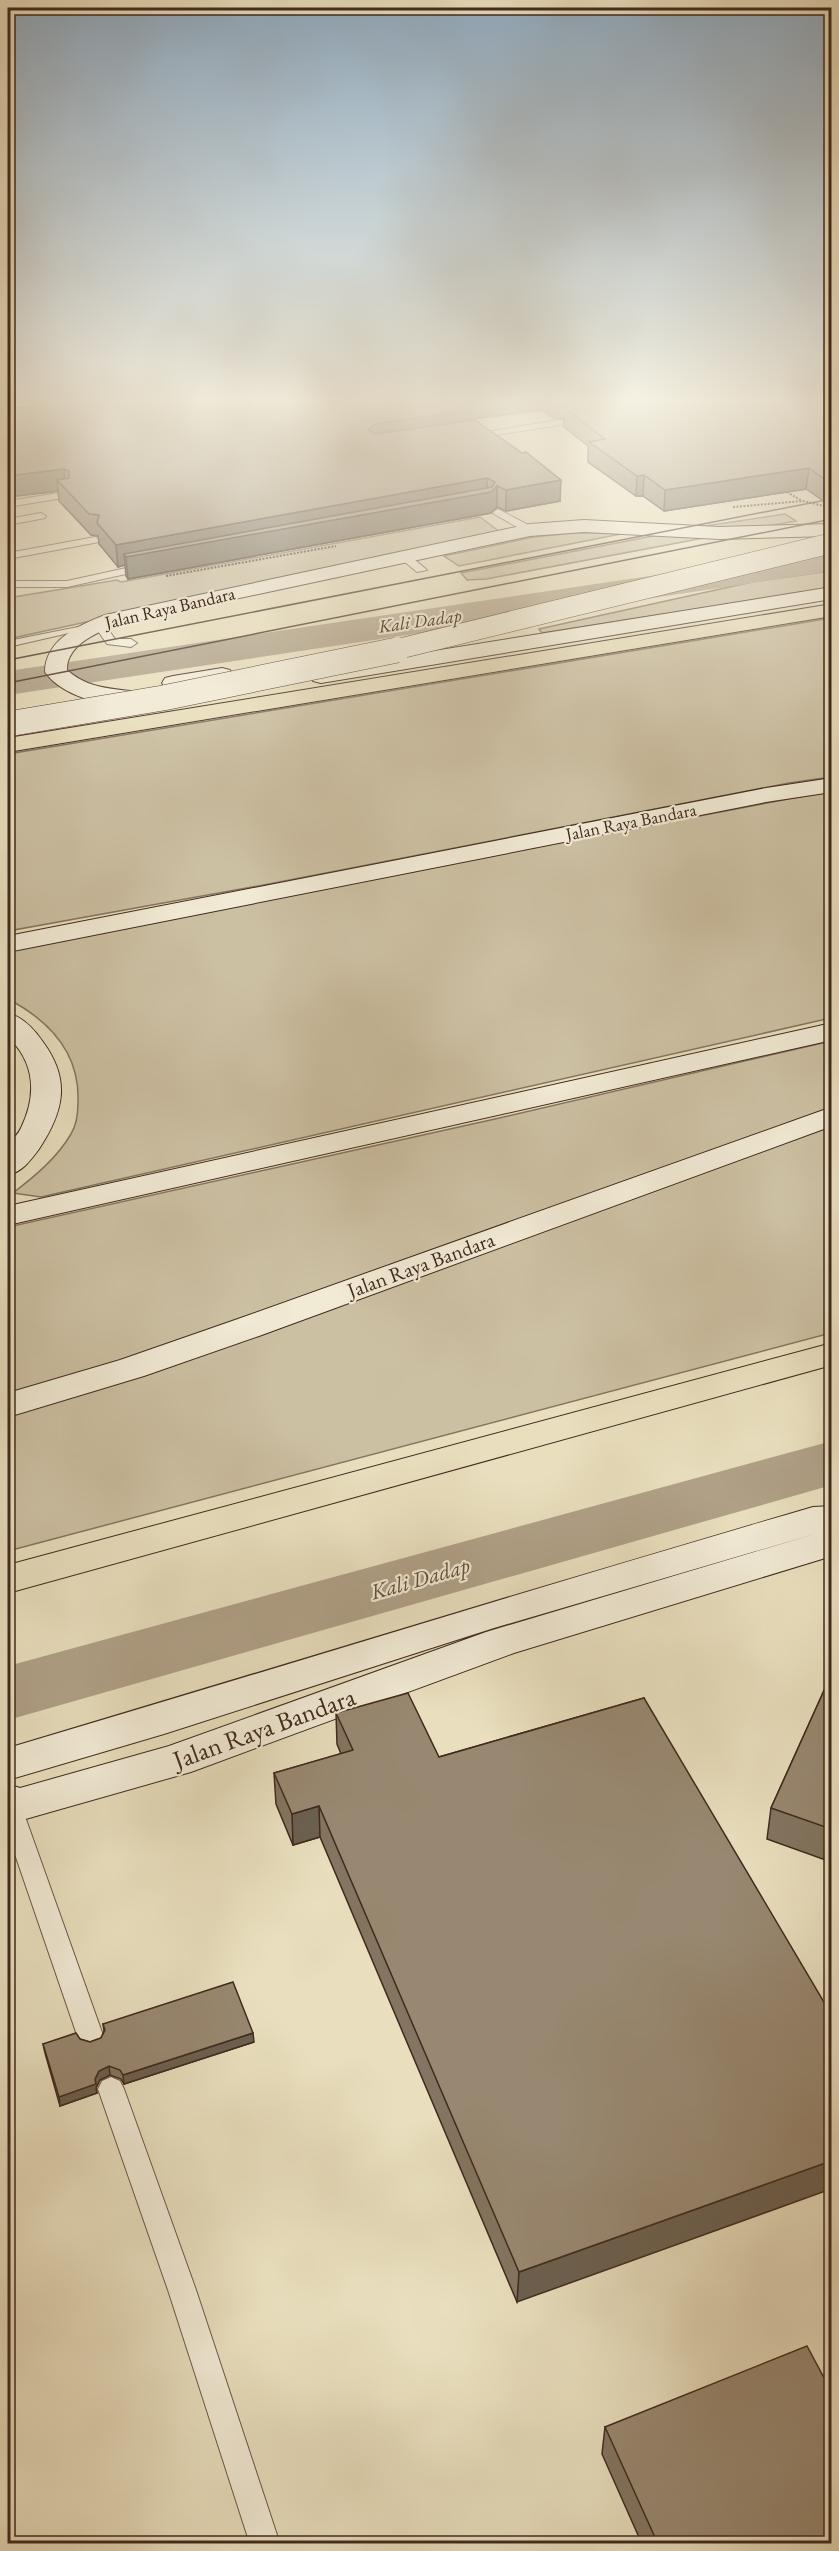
<svg xmlns="http://www.w3.org/2000/svg" width="839" height="2551" font-family="'EB Garamond',serif">
<style>
.green{fill:#ccc0a3;stroke:#867560;stroke-width:1.5}
.lines{fill:none;stroke-linecap:round;stroke-linejoin:round}
.river{fill:#b0a188;fill-rule:evenodd}
.lane-casing{stroke:#6b5746;stroke-width:2}
.secondary-casing{stroke:#412a1e;stroke-width:2}
.primary-casing{stroke:#412a1e;stroke-width:2}
.path{stroke:#412a1e;stroke-width:2;stroke-dasharray:2 1.5;stroke-linecap:butt}
.lane{fill:#f1ead5;fill-rule:evenodd}
.secondary{fill:#f1ead5;fill-rule:evenodd}
.primary{fill:#e9dfbe;fill-rule:evenodd}
.tram{stroke:#412a1e;stroke-width:1.5}
.secondary-bridge-far1-casing{stroke:#412a1e;stroke-width:21;stroke-linecap:butt}
.secondary-bridge-casing{stroke:#412a1e;stroke-width:26;stroke-linecap:butt}
.secondary-bridge-far1{stroke:#f1ead5;stroke-width:20}
.secondary-bridge{stroke:#f1ead5;stroke-width:25}
.wall{fill:#837561;stroke:#412a1e;stroke-width:1.5}
.shaded-wall{fill:#6a5f4f;stroke:#412a1e;stroke-width:1.5}
.building{fill:#988871;stroke:#412a1e;stroke-width:1.5}
.labels{text-anchor:middle;stroke-width:4.5;stroke-linejoin:round;paint-order:stroke}
.far-street-label{font-size:18px;fill:#412a1e;stroke:#f1ead5}
.far-water-label{font-size:18px;font-style:italic;fill:#624e3e;stroke:#f1ead5}
.street-label{font-size:21px;fill:#412a1e;stroke:#f1ead5}
.water-label{font-size:22px;font-style:italic;fill:#624e3e;stroke:#f1ead5}
.near-street-label{font-size:26px;fill:#412a1e;stroke:#f1ead5}
</style>
<rect width="100%" height="100%" fill="#e9dfbe"/>
<filter id="stains"><feTurbulence type="fractalNoise" baseFrequency=".00333" numOctaves="4"/><feColorMatrix values="0 0 0 0 .2 0 0 0 0 .09 0 0 0 0 .02 0 0 0 .5 -.17"/></filter>
<radialGradient id="worn" r=".72"><stop offset=".6" stop-color="#630" stop-opacity="0"/><stop offset="1" stop-color="#630" stop-opacity=".3"/></radialGradient>
<!-- green -->
<g class="green">
<polygon points="785,514 796,521 746,530 698,527"/>
<polygon points="480,517 500,532 8,639 8,598 117,580 121,582"/>
<polygon points="631,532 459,566 444,556 534,537 573,533"/>
<polygon points="658,535 704,538 486,579 467,580 461,573"/>
<polygon points="831,571 831,588 542,633 539,629 752,582"/>
<polygon points="831,618 831,777 789,783 269,884 8,931 8,754"/>
<path d="M831,791V1018L41,1197L13,1193C35,1176 57,1158 71,1134C76,1126 78,1112 78,1102C80,1053 50,1021 8,999V947Z"/>
<polygon points="831,1041 831,1333 8,1551 8,1227 495,1119"/>
</g>
<g class="lines">
<!-- river -->
<g class="river">
<polygon points="832,549 832,571 8,695 8,671"/>
<polygon points="832,1441 832,1485 8,1720 8,1666"/>
</g>
<defs>
<g id="lane">
<polygon points="564,419 567,420 567,424 468,439 463,436"/>
<polygon points="65,492 69,493 69,497 8,507 8,501"/>
<polygon points="498,509 534,528 535,530 526,532 494,514 493,512"/>
<polygon points="41,513 46,516 45,518 8,525 8,519"/>
<polygon points="95,537 99,538 99,542 8,559 8,553"/>
<polygon points="400,554 408,554 427,570 417,572 400,558"/>
<polygon points="149,563 153,564 153,568 67,587 8,587 8,581 67,581"/>
<polygon points="99,621 103,622 115,639 131,639 137,643 131,647 107,644 95,627 8,647 8,641 93,624"/>
<polygon points="10,1799 18,1801 22,1808 104,2038 100,2046 91,2049 82,2046 78,2038 8,1834 8,1800"/>
<polygon points="111,2077 120,2081 124,2089 196,2290 280,2544 250,2544 168,2290 98,2089 102,2081"/>
</g>
<g id="secondary">
<path d="M584,520L719,527L832,524V536L719,539L584,532L530,536L118,624C98,632 66,645 67,670C94,694 124,687 156,695L159,700L156,705C125,713 64,700 45,672C45,640 79,625 105,615L530,524Z"/>
<polygon points="832,587 832,599 321,683 313,681 310,676 313,671 321,669"/>
<polygon points="222,668 230,670 233,675 230,680 173,690 165,688 162,683 165,678 173,676"/>
<polygon points="832,778 832,792 766,802 8,952 8,936 766,788"/>
<path d="M8,1013C23,1017 34,1029 43,1042C71,1080 64,1111 39,1149C30,1161 22,1172 8,1175C7,1169 5,1154 8,1147C11,1140 18,1135 21,1128C37,1095 35,1062 8,1037Z"/>
<polygon points="832,1023 832,1040 8,1225 8,1206"/>
<polygon points="832,1107 832,1126 259,1336 144,1376 8,1417 8,1393 120,1360 235,1320"/>
<path d="M832,1506V1556L514,1653L191,1772L8,1824V1784L20,1788L169,1746L486,1632L818,1533L494,1628L164,1734L8,1780V1748C276,1669 544,1585 813,1507Z"/>
</g>
<g id="primary">
<polygon points="832,604 832,616 8,752 8,738"/>
<polygon points="832,1343 832,1365 8,1593 8,1565"/>
</g>
</defs>
<!-- lane casing -->
<use href="#lane" class="lane-casing"/>
<!-- secondary casing -->
<use href="#secondary" class="secondary-casing"/>
<!-- primary casing -->
<use href="#primary" class="primary-casing"/>
<!-- path -->
<g class="path">
<polyline points="787,492 802,501"/>
<polyline points="733,507 803,501 824,506"/>
<polyline points="166,576 336,546"/>
</g>
<!-- lane -->
<use href="#lane" class="lane"/>
<!-- secondary -->
<use href="#secondary" class="secondary"/>
<!-- primary -->
<use href="#primary" class="primary"/>
<!-- tram -->
<g class="tram">
<polyline points="8,660 831,499"/>
<polyline points="8,683 832,519"/>
</g>
<defs>
<polyline id="secondary-bridge-far1" points="390,651 832,543"/>
<polyline id="secondary-bridge" points="8,724 163,698 397,650"/>
</defs>
<!-- secondary-bridge-far1 casing -->
<use href="#secondary-bridge-far1" class="secondary-bridge-far1-casing"/>
<!-- secondary-bridge casing -->
<use href="#secondary-bridge" class="secondary-bridge-casing"/>
<!-- secondary-bridge-far1 -->
<use href="#secondary-bridge-far1" class="secondary-bridge-far1"/>
<!-- secondary-bridge -->
<use href="#secondary-bridge" class="secondary-bridge"/>
</g>
<!-- wall -->
<g class="wall">
<polygon points="97,398 831,398 831,506 806,489 664,511 643,496 636,496 588,462 588,446 564,427 564,419 553,418 543,410 464,420 464,421 560,501 506,511 497,507 491,513 128,579 126,576 125,565 118,567 99,544 98,536 91,535 59,501 58,491 8,497"/>
<polygon points="831,1675 831,1862 767,1839 771,1808"/>
<polygon points="644,1698 517,2302 320,1837 293,1845 276,1804 274,1773 341,1754 337,1744 336,1713 439,1757"/>
<polygon points="103,2024 254,2042 124,2084 121,2079 110,2075 100,2080 96,2088 97,2093 60,2106 45,2053 43,2044 80,2039 90,2042 101,2038 104,2031"/>
<polygon points="605,2427 831,2544 642,2544 602,2454"/>
</g>
<!-- shaded-wall -->
<g class="shaded-wall">
<polygon points="485,398 543,398 543,410 464,420 463,431 375,444 368,430 374,424 451,402"/>
<polygon points="809,468 806,489 664,511 665,490"/>
<polygon points="64,469 65,489 57,480 58,491 8,497 8,476"/>
<polygon points="644,475 643,496 636,496 637,476"/>
<polygon points="487,478 487,493 497,486 497,507 491,513 128,579 126,557 124,554 125,565 118,567 116,545"/>
<polygon points="561,480 560,501 506,511 506,490"/>
<polygon points="319,1806 320,1837 293,1845 292,1814"/>
<polygon points="253,2033 254,2042 124,2084 123,2075"/>
<polygon points="109,2066 110,2075 100,2080 96,2088 97,2093 60,2106 59,2097 95,2079 99,2071"/>
<polygon points="831,2161 831,2189 517,2302 519,2272"/>
</g>
<!-- building -->
<g class="building">
<polygon points="97,398 485,398 451,402 464,411 374,424 368,430 375,434 475,420 522,453 526,452 561,480 506,490 497,486 491,492 126,557 124,554 492,487 495,482 487,478 116,545 97,523 99,515 89,514 57,480 69,478 69,471 64,469 8,476 8,409"/>
<polygon points="553,398 831,398 831,484 809,468 665,490 644,475 637,476 589,442 605,439 564,407 569,406 570,399"/>
<polygon points="831,1675 831,1829 771,1808"/>
<polygon points="408,1693 439,1757 644,1698 831,2014 831,2161 519,2272 319,1806 292,1814 274,1773 353,1750 336,1713"/>
<polygon points="233,1982 253,2033 123,2075 120,2070 109,2066 99,2071 95,2079 96,2084 59,2097 43,2044 76,2033 80,2039 90,2042 101,2038 105,2030 103,2024"/>
<polygon points="807,2346 831,2391 831,2544 658,2544 605,2427"/>
</g>
<!-- sky -->
<linearGradient id="sky" x2="0" y2="1"><stop stop-color="#91acc2"/><stop offset="0.53" stop-color="#f5f1e2"/><stop offset="1" stop-color="#f5f1e2" stop-opacity="0"/></linearGradient>
<rect width="839" height="755" fill="url(#sky)"/>
<g class="labels">
<!-- far-street labels -->
<g class="far-street-label">
<text transform="translate(170 608) rotate(-13)" y="6">Jalan Raya Bandara</text>
<text transform="translate(631 822) rotate(-11)" y="6">Jalan Raya Bandara</text>
</g>
<!-- far-water labels -->
<g class="far-water-label">
<text transform="translate(420 621) rotate(-8)" y="6">Kali Dadap</text>
</g>
<!-- street labels -->
<g class="street-label">
<text transform="translate(421 1265) rotate(-20)" y="7">Jalan Raya Bandara</text>
</g>
<!-- water labels -->
<g class="water-label">
<text transform="translate(420 1578) rotate(-16)" y="8">Kali Dadap</text>
</g>
<!-- near-street labels -->
<g class="near-street-label">
<text transform="translate(264 1728) rotate(-20)" y="9">Jalan Raya Bandara</text>
</g>
</g>
<!-- margin -->
<rect width="839" height="2551" fill="none" stroke="#e9dfbe" stroke-width="30"/>
<rect x="9" y="9" width="821" height="2533" fill="none" stroke="#412a1e" stroke-width="3"/>
<rect x="15" y="15" width="809" height="2521" fill="none" stroke="#412a1e" stroke-width="1.5"/>
<rect width="100%" height="100%" filter="url(#stains)"/>
<rect width="100%" height="100%" fill="url(#worn)"/>
</svg>
